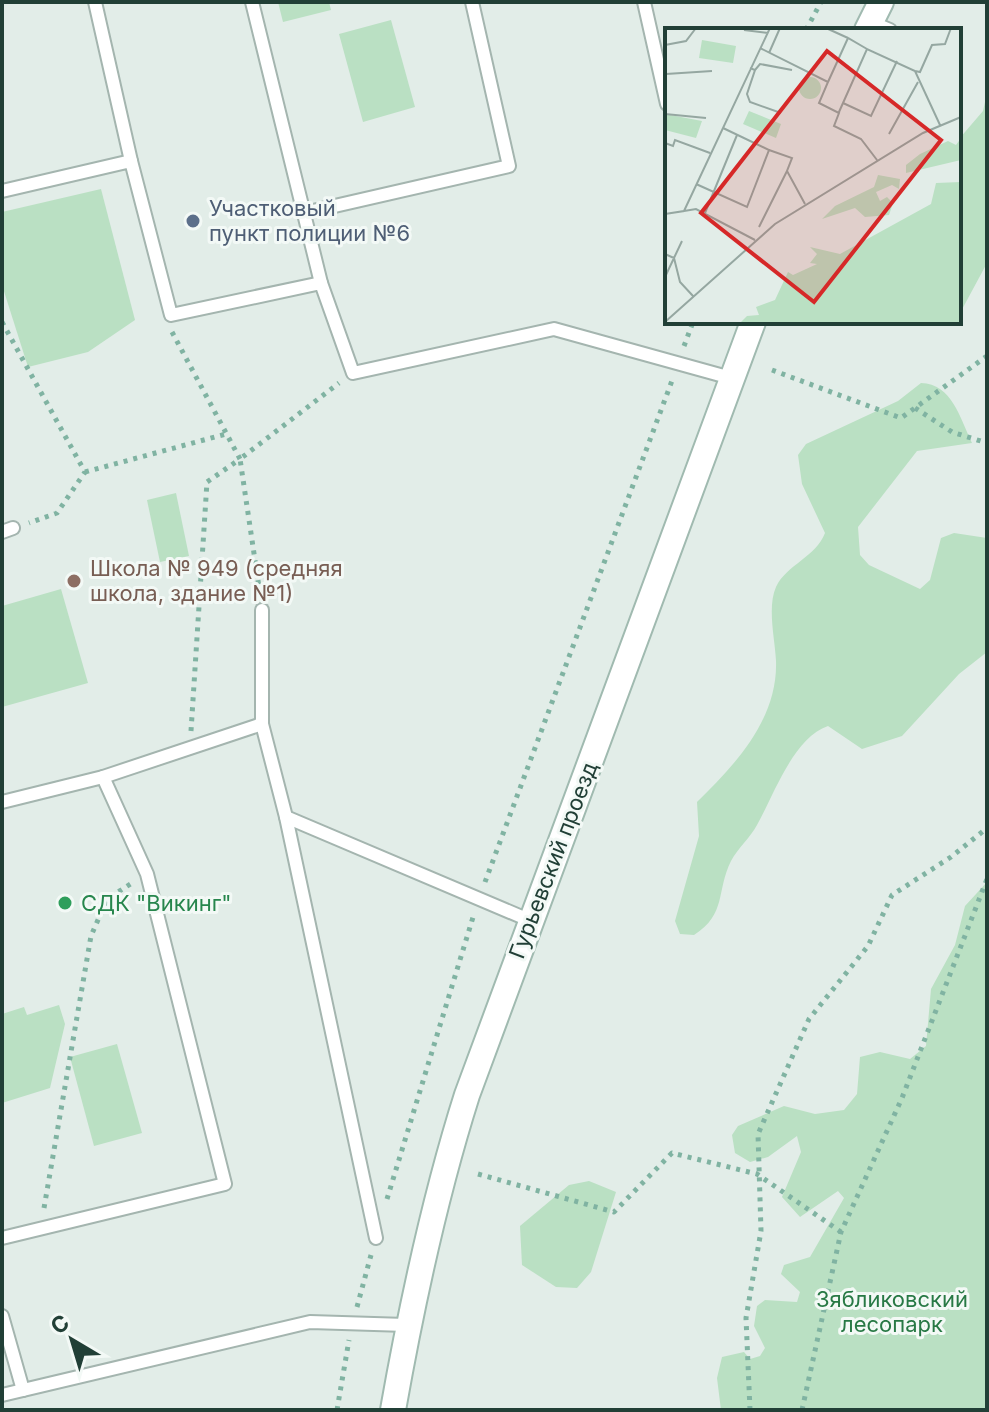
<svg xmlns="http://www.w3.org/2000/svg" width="989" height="1412" font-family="Inter,sans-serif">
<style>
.green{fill:#bae0c3}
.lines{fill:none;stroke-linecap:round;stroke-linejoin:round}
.lane-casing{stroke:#a4b5af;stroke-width:16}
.secondary-casing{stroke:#a0bab0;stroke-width:28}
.path{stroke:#80b3a2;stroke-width:5;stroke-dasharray:4 6;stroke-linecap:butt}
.lane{stroke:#fff;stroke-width:12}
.secondary{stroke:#fff;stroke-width:24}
.service-dot{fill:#5c6f8a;stroke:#f3f9f6;stroke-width:3}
.education-dot{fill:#8d6e63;stroke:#f3f9f6;stroke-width:3}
.leisure-dot{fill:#2e9e5b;stroke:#f3f9f6;stroke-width:3}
.labels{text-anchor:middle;stroke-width:6;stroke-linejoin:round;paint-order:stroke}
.service-label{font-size:22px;fill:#4e5e75;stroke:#f3f9f6;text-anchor:start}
.education-label{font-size:22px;fill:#785e54;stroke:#f3f9f6;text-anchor:start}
.street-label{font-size:22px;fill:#213f36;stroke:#f3f9f6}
.leisure-label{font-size:22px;fill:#27864d;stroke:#f3f9f6;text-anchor:start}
.park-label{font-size:22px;fill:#287945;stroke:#f3f9f6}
.inset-road{fill:none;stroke:#95a7a1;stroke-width:2}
.view{fill:#d62828;fill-opacity:0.15;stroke:#d62828;stroke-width:4}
.inset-edge{fill:none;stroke:#213f36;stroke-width:4}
</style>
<rect width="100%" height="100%" fill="#e2ede8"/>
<!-- green -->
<g class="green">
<polygon points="278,2 329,2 331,10 283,22"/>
<polygon points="391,20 415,107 363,122 339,34"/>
<polygon points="987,93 987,263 959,315 959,139 983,111"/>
<polygon points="101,189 135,320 88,352 28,367 2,285 2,212"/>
<path d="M921,383C952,384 960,418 972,443L917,451L858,527L860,555L869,565L920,589L930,580L941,538L954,533L987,538V652L959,674L902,736L862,749L828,726C793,738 774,795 757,825C750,838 738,848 731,861C716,891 727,914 694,935L680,934L675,921L699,836L697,802C735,765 778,719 776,661C775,639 767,607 776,587C786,565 816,557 825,533L802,484L798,455L806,444L898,401Z"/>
<polygon points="176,493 189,556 160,562 147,500"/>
<polygon points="61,589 88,683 2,707 2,606"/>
<polygon points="987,882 987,1410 721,1410 717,1378 722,1357 744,1352 750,1359 760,1356 765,1348 754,1326 757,1306 765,1300 797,1302 800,1292 781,1274 784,1265 810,1257 844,1198 838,1191 800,1217 782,1197 801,1152 797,1136 768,1157 750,1162 735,1153 732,1135 738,1126 784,1106 815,1114 844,1110 857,1094 860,1057 880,1052 910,1059 926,1046 931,989 955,945 965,906"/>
<polygon points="59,1005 65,1024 50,1088 2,1103 2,1014 24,1007 27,1015"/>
<polygon points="117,1044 142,1133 94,1146 70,1057"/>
<polygon points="589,1181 616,1192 591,1272 577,1288 556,1287 522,1265 520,1226 569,1185"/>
</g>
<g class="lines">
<defs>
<g id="lane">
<polyline points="95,2 131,161"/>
<polyline points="252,2 321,283"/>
<polyline points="644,2 667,104"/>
<polyline points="871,22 890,30"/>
<polyline points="2,191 131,161 171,315 321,283 353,373 554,329 731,378"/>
<polyline points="304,213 509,166 472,2"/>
<polyline points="2,532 13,528"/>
<polyline points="262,610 262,724"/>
<polyline points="103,777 262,724 286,817 529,920"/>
<polyline points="2,802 103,777 147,874 225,1184 2,1238"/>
<polyline points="286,817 376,1238"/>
<polyline points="2,1316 23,1390"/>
<polyline points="2,1395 310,1322 406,1325"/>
</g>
<g id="secondary">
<polyline points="867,30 881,2"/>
<path d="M393,1410C412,1303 434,1199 467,1095L753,322"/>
</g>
</defs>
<!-- lane casing -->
<use href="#lane" class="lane-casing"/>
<!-- secondary casing -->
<use href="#secondary" class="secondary-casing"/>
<!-- path -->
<g class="path">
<polyline points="806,30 821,2"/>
<polyline points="2,322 85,472 57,513 29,523"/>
<polyline points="172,332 240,459 207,482 191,731"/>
<polyline points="684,346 693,322"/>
<polyline points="772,370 901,418 987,356"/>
<polyline points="915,408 952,432 987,443"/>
<polyline points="85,472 226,434"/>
<polyline points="260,594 240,459 339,383"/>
<polyline points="485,882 673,378"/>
<polyline points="478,1174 614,1212 672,1153 757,1174 841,1232"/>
<polyline points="387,1199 474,914"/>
<polyline points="44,1208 91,936 107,899 132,883"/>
<polyline points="357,1307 371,1255"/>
<polyline points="337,1410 349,1340"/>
<polyline points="750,1410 746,1318 761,1231 758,1134 809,1019 868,946 892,895 951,857 987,828"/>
<polyline points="802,1410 841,1232 902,1098 987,879"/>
</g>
<!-- lane -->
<use href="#lane" class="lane"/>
<!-- secondary -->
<use href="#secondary" class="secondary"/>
</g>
<!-- markers -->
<circle class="service-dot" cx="193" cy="221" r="8"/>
<circle class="education-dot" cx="74" cy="581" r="8"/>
<circle class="leisure-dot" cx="65" cy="903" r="8"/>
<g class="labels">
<!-- service labels -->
<g class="service-label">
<text x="209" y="216">Участковый<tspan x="209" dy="25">пункт полиции №6</tspan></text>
</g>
<!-- education labels -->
<g class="education-label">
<text x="90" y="576">Школа № 949 (средняя<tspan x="90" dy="25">школа, здание №1)</tspan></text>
</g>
<!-- street labels -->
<g class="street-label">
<text transform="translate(553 860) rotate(-69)" y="8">Гурьевский проезд</text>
</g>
<!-- leisure labels -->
<g class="leisure-label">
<text x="81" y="911">СДК "Викинг"</text>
</g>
<!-- park labels -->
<g class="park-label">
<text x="892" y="1307">Зябликовский<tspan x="892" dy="25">лесопарк</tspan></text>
</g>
</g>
<!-- overview -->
<g transform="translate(665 28)">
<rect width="296" height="296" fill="#e2ede8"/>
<path d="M37,12L71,18L68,35L34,30ZM134 60a11 11 0 1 1 22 0a11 11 0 1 1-22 0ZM84,83L116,96L111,110L78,96ZM0,86L37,93L31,110L0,102ZM296,110V132L241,145V137L255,126L283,113L291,117ZM213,147L235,151L234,161L227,157L211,164L215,173L222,169L228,175L224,187L200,189L190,180L157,191L170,178L209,159ZM296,154L294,296H74L82,288L94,287L91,279L110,272L123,244L128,247L152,236L145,235L152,226L145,219L175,226L266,176L271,155Z" fill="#bae0c3"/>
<path class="inset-road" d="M161,0L183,10M79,2L103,5M0,14V51M0,17L21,13L31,0M95,20L163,54L154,75L174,85L169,98L196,111L212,132M104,25L115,0M85,40L90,42L82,66L85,74L116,85M90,42L95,36L127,42M250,43L255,44L267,17L280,16L286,0M1,46L47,43M163,54L183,10L202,21M178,75L206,88L232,33M174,84L202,21L250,43L275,97M0,86L41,90M224,106L253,54M0,115L8,118L10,112L45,125M104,122L127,130L122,143L140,176M31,156L82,179L104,122L58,100M19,183L31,181L90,212M40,185L72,107M0,186L19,183L105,0M94,199L122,143M0,226L9,230L15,254L28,268M0,249L17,213M0,294L110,196L258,105L296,89"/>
<path class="view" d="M162,23L276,112L149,274L36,185Z"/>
<rect width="296" height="296" class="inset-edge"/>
</g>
<!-- border -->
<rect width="989" height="1412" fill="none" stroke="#213f36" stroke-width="8"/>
<!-- north arrow -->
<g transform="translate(72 1340) rotate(322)" stroke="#f3f9f6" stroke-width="6" paint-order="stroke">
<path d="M0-6L14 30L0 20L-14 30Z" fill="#213f36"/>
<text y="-12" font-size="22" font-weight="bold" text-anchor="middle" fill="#213f36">С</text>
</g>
</svg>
